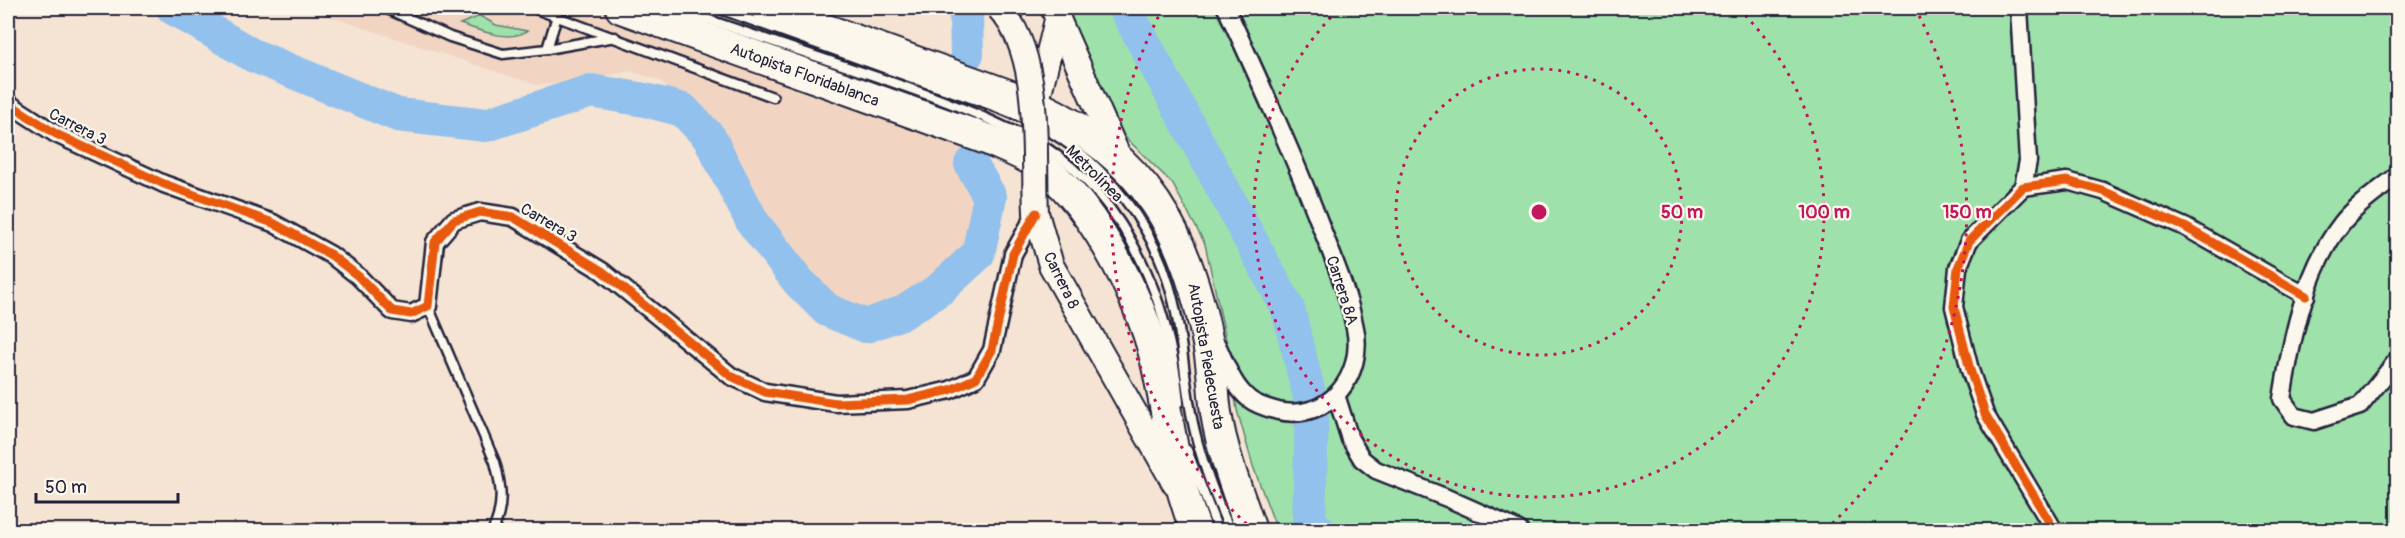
<svg xmlns="http://www.w3.org/2000/svg" width="2405" height="538" font-family="Pangolin,sans-serif">
<style>
.built{fill:#f1d5c2}
.green{fill:#9fe1ab;stroke:#608273;stroke-width:1.5}
.lines{fill:none;stroke-linecap:round;stroke-linejoin:round}
.river{stroke:#92c1ed;stroke-width:34}
.lane-casing{stroke:#22223b;stroke-width:13}
.street-casing{stroke:#22223b;stroke-width:21}
.secondary-casing{stroke:#22223b;stroke-width:28}
.highway-casing{stroke:#22223b;stroke-width:34}
.lane{stroke:#fbf7ec;stroke-width:8}
.street{stroke:#fbf7ec;stroke-width:16}
.secondary{stroke:#fbf7ec;stroke-width:24}
.highway{stroke:#fbf7ec;stroke-width:30}
.secondary-bridge-casing{stroke:#22223b;stroke-width:28;stroke-linecap:butt}
.secondary-bridge{stroke:#fbf7ec;stroke-width:24}
.cycleway-casing{stroke:#fbf7ec;stroke-width:13}
.cycleway{stroke:#e8590c;stroke-width:9}
.ring{fill:none;stroke:#c2185b;stroke-width:3;stroke-dasharray:3 6}
.labels{text-anchor:middle;stroke-width:4.5;stroke-linejoin:round;paint-order:stroke}
.street-label{font-size:16px;fill:#22223b;stroke:#fbf7ec}
.centre{fill:#c2185b;stroke:#fbf7ec;stroke-width:3}
.ring-label{font-size:18px;text-anchor:middle;font-weight:bold;fill:#c2185b;stroke:#fbf7ec;stroke-width:4.5;stroke-linejoin:round;paint-order:stroke}
</style>
<rect width="100%" height="100%" fill="#f5e3d3"/>
<filter id="ink" filterUnits="userSpaceOnUse"><feTurbulence type="fractalNoise" baseFrequency=".0167" numOctaves="2"/><feDisplacementMap in="SourceGraphic" scale="12" xChannelSelector="R" yChannelSelector="G"/><feConvolveMatrix kernelMatrix="1 2 1 2 8 2 1 2 1" color-interpolation-filters="sRGB"/></filter>
<g filter="url(#ink)">
<!-- built -->
<polygon class="built" points="304,8 591,8 970,144 971,164 990,197 978,254 940,289 904,312 866,326 827,310 798,281 752,221 709,137 661,81 630,71 575,82 537,85"/>
<!-- green -->
<g class="green">
<polygon points="1065,8 2397,8 2397,530 1277,530 1253,466 1237,410 1227,344 1205,244 1172,183 1124,136"/>
<path d="M480,16L496,25L527,31C509,43 479,30 460,24Z"/>
</g>
<g class="lines">
<!-- river -->
<g class="river">
<polyline points="173,8 252,55 398,115 486,125 591,91 645,100 683,110 709,137 752,221 798,281 827,310 866,326 904,312 940,289 978,254 990,197 971,164"/>
<polyline points="1125,8 1288,309 1312,406 1309,526 1319,530"/>
<polyline points="966,13 967,54"/>
</g>
<defs>
<g id="lane">
<polyline points="385,8 450,37 503,54 547,49 557,16"/>
<polyline points="533,8 773,97"/>
<path d="M674,8C743,31 811,55 880,78C923,93 966,108 1007,128C1019,133 1033,138 1044,146C1130,203 1169,302 1179,402"/>
<path d="M717,8C786,33 856,58 926,83C967,97 1015,111 1052,133C1106,166 1152,225 1169,285C1184,333 1183,384 1195,432C1203,466 1216,499 1230,530"/>
<polyline points="547,49 615,37"/>
<path d="M428,306L495,462C502,488 504,506 493,530"/>
<polyline points="1187,450 1218,530"/>
</g>
<g id="street">
<polyline points="2019,8 2028,161 2023,187"/>
<polyline points="8,103 56,134 164,184 273,223 331,255 358,276 392,311 411,314 428,306 435,242 454,220 480,212 513,217 602,271 731,376 765,392 836,403 908,400 950,390 976,378 992,350 1013,254 1036,213"/>
<path d="M2398,175C2380,190 2356,205 2342,223C2305,270 2291,341 2282,399L2294,416L2314,421L2360,406L2398,359"/>
<path d="M1217,345C1226,364 1232,385 1249,399C1258,406 1268,408 1278,411C1329,422 1365,375 1355,328C1348,292 1333,258 1320,224C1292,151 1259,79 1226,8"/>
<polyline points="1336,395 1350,439 1362,459 1376,470 1447,498 1519,530"/>
<polyline points="2054,530 1985,414 1970,370 1954,307 1958,268 1969,241 2023,187 2067,181 2103,191 2185,227 2306,296"/>
</g>
<g id="secondary">
<polyline points="1053,8 1120,160"/>
<polyline points="1036,105 1058,16"/>
<polyline points="1036,213 1051,265 1175,484"/>
</g>
<g id="highway">
<path d="M621,8L989,140C1004,147 1021,153 1035,162C1089,196 1140,296 1155,357C1169,415 1173,475 1196,530"/>
<path d="M766,8L1036,105C1146,157 1188,233 1209,349C1213,370 1213,392 1216,413C1222,452 1238,493 1251,530"/>
</g>
</defs>
<!-- lane casing -->
<use href="#lane" class="lane-casing"/>
<!-- street casing -->
<use href="#street" class="street-casing"/>
<!-- secondary casing -->
<use href="#secondary" class="secondary-casing"/>
<!-- highway casing -->
<use href="#highway" class="highway-casing"/>
<!-- lane -->
<use href="#lane" class="lane"/>
<!-- street -->
<use href="#street" class="street"/>
<!-- secondary -->
<use href="#secondary" class="secondary"/>
<!-- highway -->
<use href="#highway" class="highway"/>
<defs>
<path id="secondary-bridge" d="M999,8C1043,54 1033,151 1036,213"/>
</defs>
<!-- secondary-bridge casing -->
<use href="#secondary-bridge" class="secondary-bridge-casing"/>
<!-- secondary-bridge -->
<use href="#secondary-bridge" class="secondary-bridge"/>
<defs>
<g id="cycleway">
<polyline points="8,103 56,134 164,184 273,223 331,255 358,276 392,311 411,314 428,306 435,242 454,220 480,212 513,217 602,271 731,376 765,392 836,403 908,400 950,390 976,378 992,350 1013,254 1036,213"/>
<polyline points="2054,530 1985,414 1970,370 1954,307 1958,268 1969,241 2023,187 2067,181 2103,191 2185,227 2306,296"/>
</g>
</defs>
<!-- cycleway casing -->
<use href="#cycleway" class="cycleway-casing"/>
<!-- cycleway -->
<use href="#cycleway" class="cycleway"/>
</g>
</g>
<!-- distance rings -->
<g class="ring">
<circle cx="1539" cy="212" r="143"/>
<path d="M1739 9A285 285 0 1 1 1339 9"/>
<path d="M1253 530A428 428 0 0 1 1163 8M1915 8A428 428 0 0 1 1825 530"/>
</g>
<g class="labels">
<!-- street labels -->
<g class="street-label">
<text transform="translate(805 74) rotate(20)" y="6">Autopista Floridablanca</text>
<text transform="translate(78 126) rotate(27)" y="6">Carrera 3</text>
<text transform="translate(1095 173) rotate(45)" y="6">Metrolínea</text>
<text transform="translate(549 222) rotate(30)" y="6">Carrera 3</text>
<text transform="translate(1062 280) rotate(64)" y="6">Carrera 8</text>
<text transform="translate(1343 290) rotate(72)" y="6">Carrera 8A</text>
<text transform="translate(1207 356) rotate(80)" y="6">Autopista Piedecuesta</text>
</g>
</g>
<circle cx="1539" cy="212" r="9" class="centre"/>
<g class="ring-label">
<text x="1682" y="218">50 m</text>
<text x="1824" y="218">100 m</text>
<text x="1967" y="218">150 m</text>
</g>
<!-- margin -->
<rect width="2405" height="538" fill="none" stroke="#fbf7ec" stroke-width="30"/>
<rect x="15" y="15" width="2375" height="508" fill="none" stroke="#22223b" stroke-width="2" filter="url(#ink)"/>
<!-- scale -->
<path d="M36 493v9h142v-9" fill="none" stroke="#22223b" stroke-width="3"/>
<text x="45" y="493" font-size="18" fill="#22223b" stroke="#fbf7ec" stroke-width="4.5" paint-order="stroke">50 m</text>
</svg>
